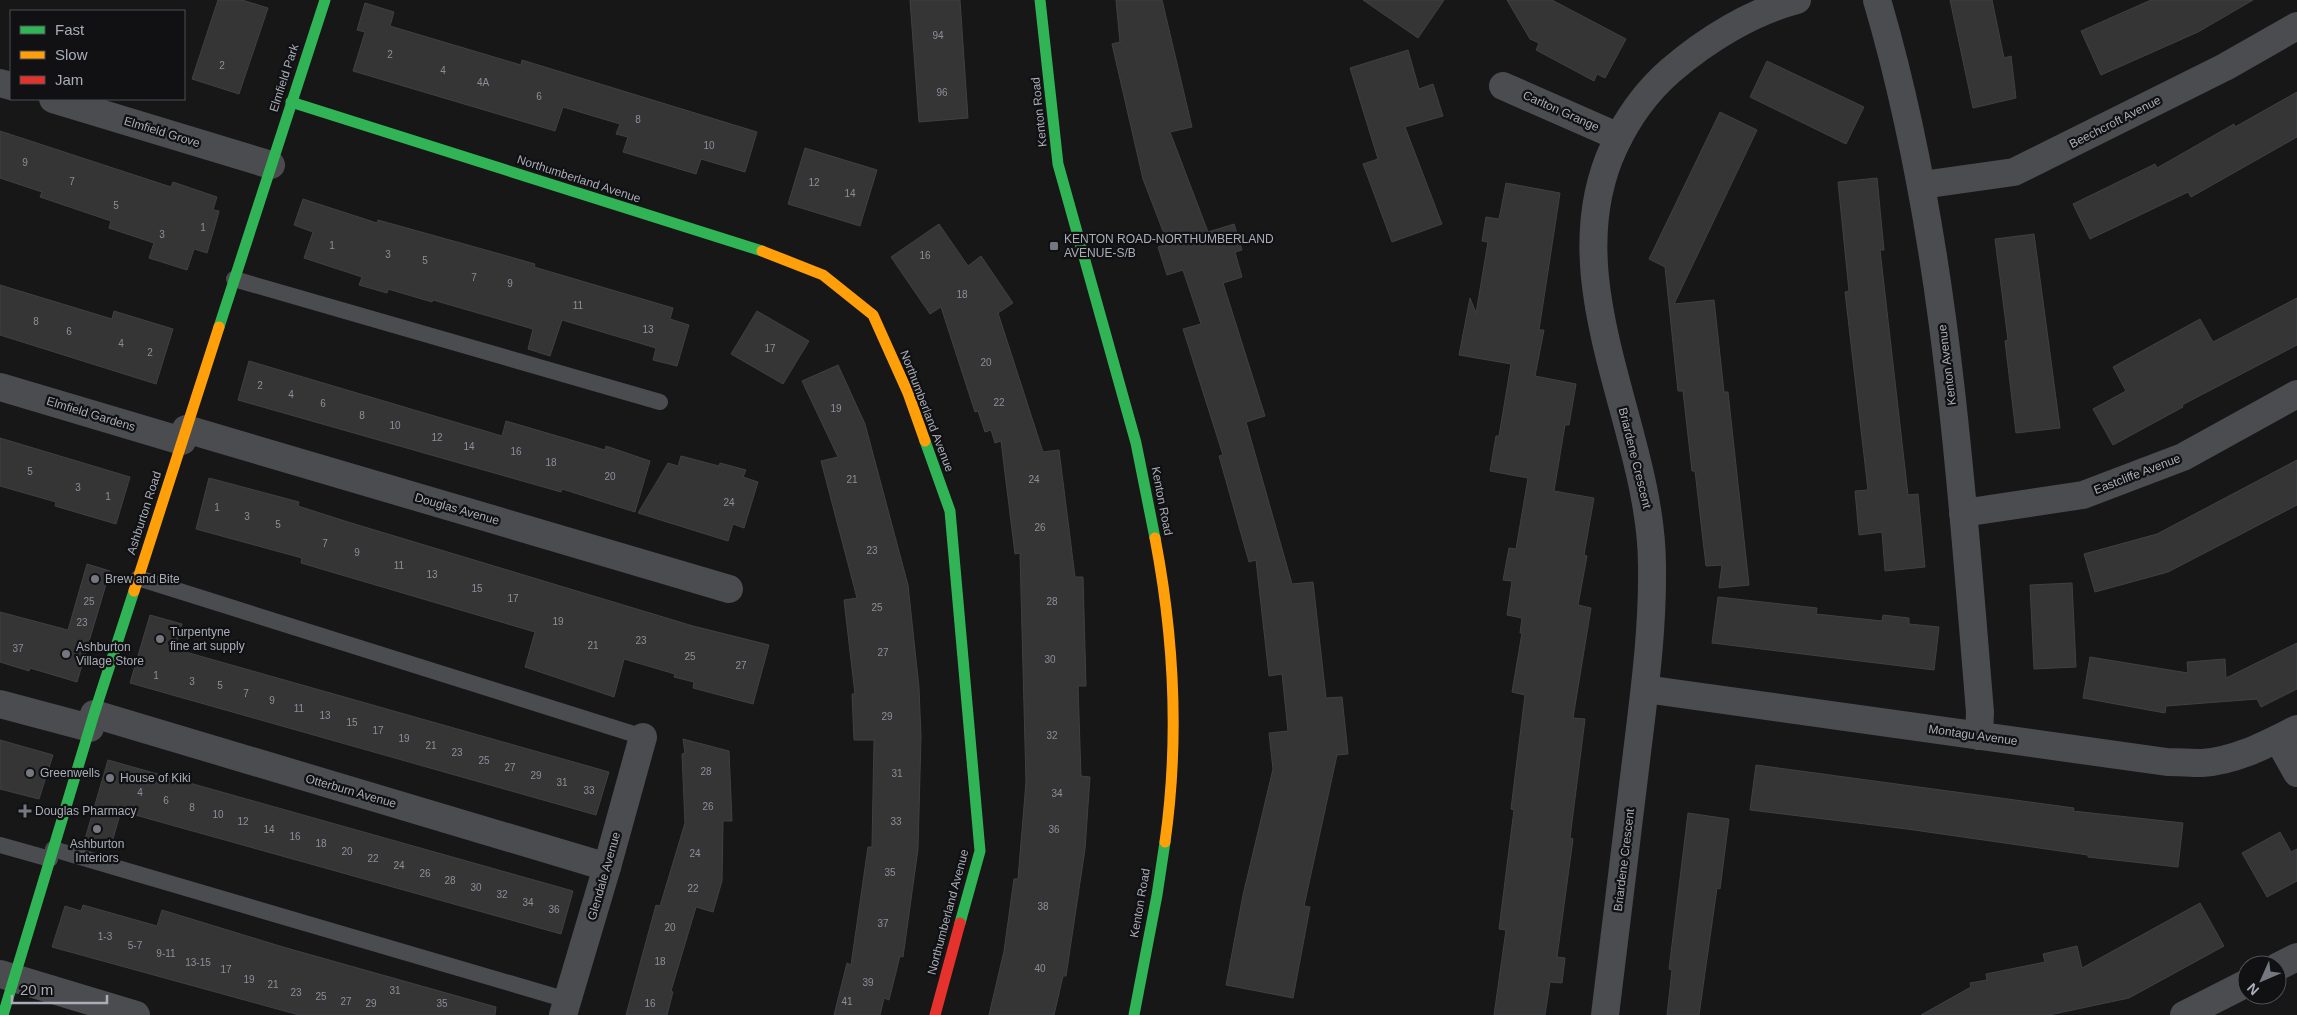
<svg xmlns="http://www.w3.org/2000/svg" width="2297" height="1015" font-family="Helvetica,sans-serif">
<style>
.building{fill:#353536;stroke:#3f4043}
.lines{fill:none;stroke-linecap:round;stroke-linejoin:round}
.lane{stroke:#4b4c50;stroke-width:16}
.street{stroke:#4b4c50;stroke-width:28}
.fast{stroke:#30b455;stroke-width:11}
.slow{stroke:#ff9f0a;stroke-width:11}
.jam{stroke:#e5322d;stroke-width:11}
.poi-dot{fill:#757880;stroke:#111113;stroke-width:2}
.labels{text-anchor:middle;stroke-width:4.5;stroke-linejoin:round;paint-order:stroke}
.number-label{font-size:10px;fill:#8b8f98}
.street-label{font-size:12px;fill:#a8adb8;stroke:#111113}
.poi-label{font-size:12px;fill:#a8adb8;stroke:#111113;text-anchor:start}
</style>
<rect width="100%" height="100%" fill="#171717"/>
<!-- building -->
<g class="building">
<polygon points="218,0 242,0 268,8 239,94 192,79"/>
<polygon points="910,0 960,0 968,118 919,122"/>
<polygon points="1116,0 1162,0 1192,127 1170,132 1208,232 1234,224 1242,250 1235,252 1242,277 1223,283 1265,416 1246,422 1292,584 1313,582 1326,698 1342,697 1348,754 1337,755 1304,906 1310,907 1293,998 1226,985 1243,895 1273,769 1269,733 1288,731 1282,674 1269,676 1256,560 1249,562 1219,456 1223,455 1183,329 1201,324 1183,270 1167,275 1158,247 1168,244 1143,179 1112,44 1120,42"/>
<polygon points="1363,0 1444,0 1418,38"/>
<polygon points="1507,0 1552,0 1626,39 1605,78 1597,74 1594,81 1536,50 1539,43 1530,39"/>
<polygon points="1950,0 1992,0 2004,58 2011,56 2016,98 1973,108"/>
<polygon points="2151,0 2253,0 2198,32 2101,75 2081,31"/>
<polygon points="365,3 394,12 390,26 521,65 522,60 757,132 745,172 701,159 696,174 623,152 628,137 616,134 620,124 563,107 555,131 353,71 365,32 357,30"/>
<polygon points="1408,50 1419,89 1433,84 1443,116 1405,127 1442,224 1392,242 1363,164 1378,159 1350,68"/>
<polygon points="1767,61 1864,107 1846,144 1750,97"/>
<polygon points="2297,92 2297,137 2191,197 2188,192 2090,239 2073,204 2155,164 2157,168 2234,124 2235,127"/>
<polygon points="1720,112 1757,130 1674,304 1714,300 1724,392 1728,392 1749,585 1719,588 1722,565 1706,566 1695,471 1692,471 1683,391 1678,391 1665,267 1649,259"/>
<polygon points="0,131 171,187 173,182 217,197 213,210 219,211 217,219 207,253 194,249 187,270 149,258 154,243 109,228 111,221 40,197 42,192 0,178"/>
<polygon points="805,148 877,170 860,226 788,204"/>
<polygon points="1877,178 1884,250 1880,250 1908,495 1918,494 1925,567 1885,571 1882,532 1859,535 1855,491 1868,490 1845,292 1849,291 1838,182"/>
<polygon points="1506,183 1560,193 1539,330 1544,330 1535,376 1576,384 1569,425 1565,425 1554,491 1594,498 1584,555 1587,556 1578,605 1591,608 1573,718 1585,719 1570,838 1573,839 1557,957 1565,958 1562,983 1550,982 1545,1015 1494,1015 1506,930 1499,929 1514,810 1511,809 1525,695 1512,692 1522,633 1520,633 1522,618 1507,615 1512,581 1503,580 1509,548 1516,549 1528,478 1490,471 1496,436 1499,436 1511,364 1459,355 1470,298 1476,313 1488,242 1482,241 1486,217 1499,219"/>
<polygon points="303,199 377,223 378,220 500,254 535,264 534,267 673,308 670,319 689,325 677,366 653,360 656,348 562,320 550,356 528,349 533,329 433,300 432,302 388,289 387,293 359,285 362,277 304,258 313,232 294,225"/>
<polygon points="939,224 968,266 981,256 1013,303 998,313 1043,452 1059,450 1075,577 1083,577 1086,686 1078,686 1081,776 1090,777 1085,849 1066,976 1063,976 1054,1015 989,1015 1004,951 1014,879 1018,879 1026,782 1020,553 1015,554 1001,441 995,443 991,430 985,432 978,411 975,412 941,307 930,314 891,257"/>
<polygon points="2034,234 2060,428 2016,433 2005,341 2008,340 1995,239"/>
<polygon points="0,285 112,319 114,311 173,329 156,384 0,335"/>
<polygon points="2297,298 2297,345 2182,405 2183,407 2113,445 2093,409 2126,391 2113,367 2200,319 2213,342"/>
<polygon points="757,311 809,341 783,384 731,354"/>
<polygon points="249,361 502,436 506,421 605,450 606,446 650,461 635,512 562,489 561,492 238,400"/>
<polygon points="838,365 865,424 908,585 919,688 921,737 918,849 903,957 900,956 889,1000 884,998 880,1015 834,1015 847,963 851,965 868,847 872,847 874,740 854,740 852,694 855,694 844,600 857,598 821,461 838,457 802,381"/>
<polygon points="0,438 130,477 116,524 55,506 56,502 0,486"/>
<polygon points="681,456 719,466 720,463 746,470 743,477 758,482 744,528 733,524 728,541 638,513 668,463 678,466"/>
<polygon points="2297,460 2297,505 2168,572 2095,592 2084,554 2157,534"/>
<polygon points="209,478 299,502 298,506 348,522 693,626 769,645 753,704 693,688 694,682 674,677 675,674 624,659 614,697 525,667 535,632 301,563 302,558 196,529"/>
<polygon points="87,564 110,571 77,682 30,668 29,671 0,662 0,612 68,630"/>
<polygon points="2072,583 2076,667 2034,669 2030,585"/>
<polygon points="1718,597 1817,608 1816,614 1882,621 1883,615 1909,618 1909,624 1939,627 1934,670 1712,643"/>
<polygon points="150,615 182,624 175,649 609,772 596,815 130,683"/>
<polygon points="2297,643 2297,689 2261,707 2257,699 2166,706 2165,713 2083,698 2090,657 2188,673 2187,662 2225,659 2226,678"/>
<polygon points="683,739 729,751 732,821 723,821 722,881 713,912 696,907 671,991 673,992 667,1015 626,1015 656,905 660,906 685,823 682,754 685,753"/>
<polygon points="0,740 53,755 39,799 0,789"/>
<polygon points="108,760 573,891 561,934 121,811 111,846 85,839"/>
<polygon points="1756,765 2074,808 2073,811 2183,823 2178,867 2088,857 2088,855 1907,829 1750,810"/>
<polygon points="1688,813 1729,819 1720,889 1717,888 1699,1015 1667,1015 1672,970 1669,969"/>
<polygon points="2280,832 2291,852 2297,849 2297,881 2267,897 2242,853"/>
<polygon points="2200,903 2224,946 2129,998 2049,1015 1921,1015 1971,987 1970,983 1987,980 1986,974 2045,962 2043,954 2077,946 2082,968"/>
<polygon points="83,905 157,926 162,910 283,947 496,1007 495,1015 299,1015 52,947 65,906 81,911"/>
</g>
<g class="lines">
<!-- lane -->
<g class="lane">
<polyline points="234,279 660,402"/>
<polyline points="138,578 643,737"/>
<polyline points="0,845 50,859"/>
<polyline points="53,849 567,1000"/>
</g>
<!-- street -->
<g class="street">
<path d="M1877,0C1945,231 1960,473 1980,712L1979,736"/>
<polyline points="0,83 11,86"/>
<polyline points="1503,86 1619,137"/>
<polyline points="53,99 271,165"/>
<polyline points="1922,185 2014,172 2225,67 2297,26"/>
<polyline points="0,387 182,441"/>
<polyline points="186,429 729,589"/>
<polyline points="1963,513 2083,495 2183,457 2297,394"/>
<path d="M1645,689L2167,762C2179,762 2190,763 2202,763C2236,761 2267,744 2297,729"/>
<polyline points="0,704 90,728"/>
<polyline points="94,714 607,867"/>
<polyline points="2278,739 2297,773"/>
<polyline points="2277,967 2297,957"/>
<polyline points="0,974 136,1015"/>
<polyline points="563,1015 607,867 643,737"/>
<path d="M1605,1015C1615,933 1625,851 1635,769C1643,702 1653,634 1652,566C1652,429 1551,282 1614,147C1628,117 1645,93 1670,71C1706,40 1751,12 1797,0"/>
<polyline points="2184,1015 2247,983"/>
</g>
<!-- fast -->
<g class="fast">
<polyline points="1040,0 1058,164 1136,443 1155,538"/>
<polyline points="291,102 762,251"/>
<polyline points="219,327 325,0"/>
<polyline points="925,441 950,511 980,851 960,923"/>
<polyline points="3,1015 94,714 134,591"/>
<polyline points="1134,1015 1157,895 1165,842"/>
</g>
<!-- slow -->
<g class="slow">
<polyline points="762,251 823,275 873,315 908,393 925,441"/>
<path d="M1155,538C1174,637 1179,742 1165,842"/>
<polyline points="134,591 219,327"/>
</g>
<!-- jam -->
<polyline class="jam" points="935,1015 960,923"/>
</g>
<!-- markers -->
<g class="poi-dot">
<rect x="1049" y="241" width="10" height="10" rx="2.5"/>
<circle cx="95" cy="579" r="5"/>
<circle cx="160" cy="639" r="5"/>
<circle cx="66" cy="654" r="5"/>
<circle cx="30" cy="773" r="5"/>
<circle cx="110" cy="778" r="5"/>
<path d="M22.5 803.5h5v5h5v5h-5v5h-5v-5h-5v-5h5z"/>
<circle cx="97" cy="829" r="5"/>
</g>
<g class="labels">
<!-- number labels -->
<g class="number-label">
<text x="938" y="39">94</text>
<text x="390" y="58">2</text>
<text x="222" y="69">2</text>
<text x="443" y="74">4</text>
<text x="483" y="86">4A</text>
<text x="942" y="96">96</text>
<text x="539" y="100">6</text>
<text x="638" y="123">8</text>
<text x="709" y="149">10</text>
<text x="25" y="166">9</text>
<text x="72" y="185">7</text>
<text x="814" y="186">12</text>
<text x="850" y="197">14</text>
<text x="116" y="209">5</text>
<text x="203" y="231">1</text>
<text x="162" y="238">3</text>
<text x="332" y="249">1</text>
<text x="388" y="258">3</text>
<text x="925" y="259">16</text>
<text x="425" y="264">5</text>
<text x="474" y="281">7</text>
<text x="510" y="287">9</text>
<text x="962" y="298">18</text>
<text x="578" y="309">11</text>
<text x="36" y="325">8</text>
<text x="648" y="333">13</text>
<text x="69" y="335">6</text>
<text x="121" y="347">4</text>
<text x="770" y="352">17</text>
<text x="150" y="356">2</text>
<text x="986" y="366">20</text>
<text x="260" y="389">2</text>
<text x="291" y="398">4</text>
<text x="999" y="406">22</text>
<text x="323" y="407">6</text>
<text x="836" y="412">19</text>
<text x="362" y="419">8</text>
<text x="395" y="429">10</text>
<text x="437" y="441">12</text>
<text x="469" y="450">14</text>
<text x="516" y="455">16</text>
<text x="551" y="466">18</text>
<text x="30" y="475">5</text>
<text x="610" y="480">20</text>
<text x="852" y="483">21</text>
<text x="1034" y="483">24</text>
<text x="78" y="491">3</text>
<text x="108" y="500">1</text>
<text x="729" y="506">24</text>
<text x="217" y="511">1</text>
<text x="247" y="520">3</text>
<text x="278" y="528">5</text>
<text x="1040" y="531">26</text>
<text x="325" y="547">7</text>
<text x="872" y="554">23</text>
<text x="357" y="556">9</text>
<text x="399" y="569">11</text>
<text x="432" y="578">13</text>
<text x="477" y="592">15</text>
<text x="513" y="602">17</text>
<text x="89" y="605">25</text>
<text x="1052" y="605">28</text>
<text x="877" y="611">25</text>
<text x="558" y="625">19</text>
<text x="82" y="626">23</text>
<text x="641" y="644">23</text>
<text x="593" y="649">21</text>
<text x="18" y="652">37</text>
<text x="883" y="656">27</text>
<text x="690" y="660">25</text>
<text x="1050" y="663">30</text>
<text x="741" y="669">27</text>
<text x="156" y="679">1</text>
<text x="192" y="685">3</text>
<text x="220" y="689">5</text>
<text x="246" y="697">7</text>
<text x="272" y="704">9</text>
<text x="299" y="712">11</text>
<text x="325" y="719">13</text>
<text x="887" y="720">29</text>
<text x="352" y="726">15</text>
<text x="378" y="734">17</text>
<text x="1052" y="739">32</text>
<text x="404" y="742">19</text>
<text x="431" y="749">21</text>
<text x="457" y="756">23</text>
<text x="484" y="764">25</text>
<text x="510" y="771">27</text>
<text x="706" y="775">28</text>
<text x="897" y="777">31</text>
<text x="536" y="779">29</text>
<text x="562" y="786">31</text>
<text x="589" y="794">33</text>
<text x="140" y="796">4</text>
<text x="1057" y="797">34</text>
<text x="166" y="804">6</text>
<text x="708" y="810">26</text>
<text x="192" y="811">8</text>
<text x="218" y="818">10</text>
<text x="243" y="825">12</text>
<text x="896" y="825">33</text>
<text x="269" y="833">14</text>
<text x="1054" y="833">36</text>
<text x="295" y="840">16</text>
<text x="321" y="847">18</text>
<text x="347" y="855">20</text>
<text x="695" y="857">24</text>
<text x="373" y="862">22</text>
<text x="399" y="869">24</text>
<text x="890" y="876">35</text>
<text x="425" y="877">26</text>
<text x="450" y="884">28</text>
<text x="476" y="891">30</text>
<text x="693" y="892">22</text>
<text x="502" y="898">32</text>
<text x="528" y="906">34</text>
<text x="1043" y="910">38</text>
<text x="554" y="913">36</text>
<text x="883" y="927">37</text>
<text x="670" y="931">20</text>
<text x="105" y="940">1-3</text>
<text x="135" y="949">5-7</text>
<text x="166" y="957">9-11</text>
<text x="660" y="965">18</text>
<text x="198" y="966">13-15</text>
<text x="1040" y="972">40</text>
<text x="226" y="973">17</text>
<text x="249" y="983">19</text>
<text x="868" y="986">39</text>
<text x="273" y="988">21</text>
<text x="395" y="994">31</text>
<text x="296" y="996">23</text>
<text x="321" y="1000">25</text>
<text x="346" y="1005">27</text>
<text x="847" y="1005">41</text>
<text x="371" y="1007">29</text>
<text x="442" y="1007">35</text>
<text x="650" y="1007">16</text>
</g>
<!-- street labels -->
<g class="street-label">
<text transform="translate(284 78) rotate(-72)" y="4">Elmfield Park</text>
<text transform="translate(1561 111) rotate(24)" y="4">Carlton Grange</text>
<text transform="translate(1039 112) rotate(-96)" y="4">Kenton Road</text>
<text transform="translate(2115 122) rotate(-27)" y="4">Beechcroft Avenue</text>
<text transform="translate(162 132) rotate(17)" y="4">Elmfield Grove</text>
<text transform="translate(579 179) rotate(18)" y="4">Northumberland Avenue</text>
<text transform="translate(1947 365) rotate(-97)" y="4">Kenton Avenue</text>
<text transform="translate(927 411) rotate(69)" y="4">Northumberland Avenue</text>
<text transform="translate(91 414) rotate(17)" y="4">Elmfield Gardens</text>
<text transform="translate(1635 458) rotate(76)" y="4">Briardene Crescent</text>
<text transform="translate(2137 474) rotate(-21)" y="4">Eastcliffe Avenue</text>
<text transform="translate(1162 501) rotate(79)" y="4">Kenton Road</text>
<text transform="translate(457 509) rotate(16)" y="4">Douglas Avenue</text>
<text transform="translate(144 513) rotate(-72)" y="4">Ashburton Road</text>
<text transform="translate(1973 735) rotate(8)" y="4">Montagu Avenue</text>
<text transform="translate(351 791) rotate(16)" y="4">Otterburn Avenue</text>
<text transform="translate(1624 860) rotate(-83)" y="4">Briardene Crescent</text>
<text transform="translate(604 876) rotate(-74)" y="4">Glendale Avenue</text>
<text transform="translate(1140 903) rotate(-80)" y="4">Kenton Road</text>
<text transform="translate(948 912) rotate(-75)" y="4">Northumberland Avenue</text>
</g>
<!-- poi labels -->
<g class="poi-label">
<text x="1064" y="243">KENTON ROAD-NORTHUMBERLAND<tspan x="1064" dy="14">AVENUE-S/B</tspan></text>
<text x="105" y="583">Brew and Bite</text>
<text x="170" y="636">Turpentyne<tspan x="170" dy="14">fine art supply</tspan></text>
<text x="76" y="651">Ashburton<tspan x="76" dy="14">Village Store</tspan></text>
<text x="40" y="777">Greenwells</text>
<text x="120" y="782">House of Kiki</text>
<text x="35" y="815">Douglas Pharmacy</text>
<text x="97" y="848" text-anchor="middle">Ashburton<tspan x="97" dy="14">Interiors</tspan></text>
</g>
</g>
<!-- legend -->
<rect x="10" y="10" width="175" height="90" fill="#111113" stroke="#4d4f55"/>
<rect x="20" y="26" width="25" height="8" fill="#30b455" stroke="#4d4f55"/>
<text x="55" y="35" font-size="15" fill="#a8adb8">Fast</text>
<rect x="20" y="51" width="25" height="8" fill="#ff9f0a" stroke="#4d4f55"/>
<text x="55" y="60" font-size="15" fill="#a8adb8">Slow</text>
<rect x="20" y="76" width="25" height="8" fill="#e5322d" stroke="#4d4f55"/>
<text x="55" y="85" font-size="15" fill="#a8adb8">Jam</text>
<!-- north arrow -->
<g transform="translate(2262 980) rotate(225)"><circle r="24" fill="#111113" stroke="#4d4f55"/>
<path d="M0-4L9 19L0 12L-9 19Z" fill="#757880"/>
<text y="-8" font-size="14" font-weight="bold" text-anchor="middle" fill="#a8adb8">N</text>
</g>
<!-- scale -->
<path d="M12 995v8h95v-8" fill="none" stroke="#a8adb8" stroke-width="2.5"/>
<text x="20" y="995" font-size="15" fill="#a8adb8" stroke="#111113" stroke-width="4" paint-order="stroke">20 m</text>
</svg>
